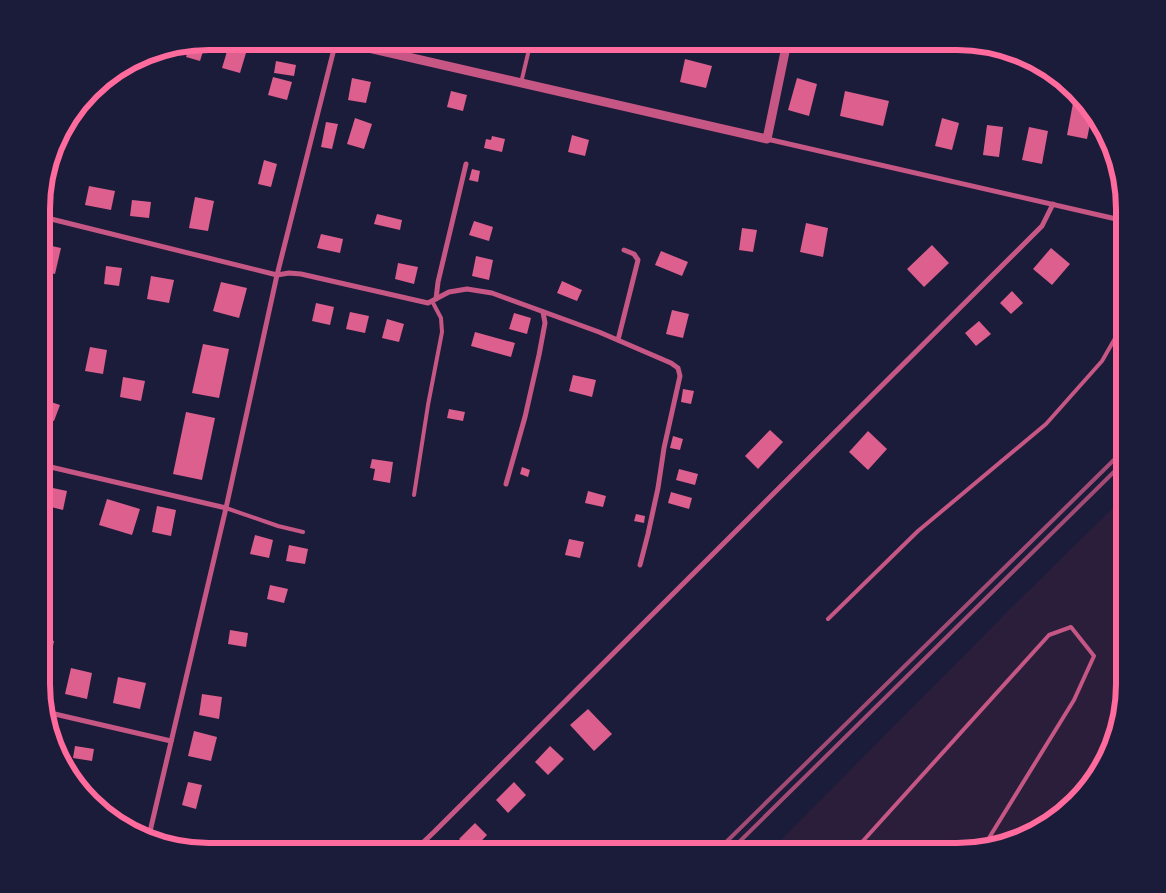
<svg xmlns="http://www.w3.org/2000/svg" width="1166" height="893" font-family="Barlow,sans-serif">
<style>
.green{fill:#2a1e3b}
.building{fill:#dd5f8e}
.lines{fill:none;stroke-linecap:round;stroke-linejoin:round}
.service{stroke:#c65784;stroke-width:4}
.minor{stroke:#c65784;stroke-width:5}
.tertiary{stroke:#c65784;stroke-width:9}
.rail{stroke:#a44b75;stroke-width:4}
.rim{fill:none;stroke:#ff6b9d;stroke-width:6}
</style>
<rect width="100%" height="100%" fill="#1b1b3a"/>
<!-- green -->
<polygon class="green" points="1125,496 1124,696 1112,749 1083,795 1031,835 957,852 769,852 1014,605"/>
<!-- building -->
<g class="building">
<polygon points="197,43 205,45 200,61 186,57 190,44"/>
<polygon points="228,48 246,53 240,73 222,68"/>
<polygon points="685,59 712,66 706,88 680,82"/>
<polygon points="276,61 296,65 294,76 274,73"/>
<polygon points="273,77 292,82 287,100 268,95"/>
<polygon points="352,78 371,82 366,103 348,100"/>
<polygon points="797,78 817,84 809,116 788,110"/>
<polygon points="451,91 467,95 463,111 447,107"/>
<polygon points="845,91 889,101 883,126 840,116"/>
<polygon points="1073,103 1085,105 1092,114 1087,139 1067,135"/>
<polygon points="355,118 372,124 364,149 347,144"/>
<polygon points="942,118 959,123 952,150 935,146"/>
<polygon points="326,122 338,124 332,149 321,147"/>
<polygon points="987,125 1003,127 999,157 983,155"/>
<polygon points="1029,127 1048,131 1042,164 1022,160"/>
<polygon points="572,135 589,140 585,156 568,152"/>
<polygon points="492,136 505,139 502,152 484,148 486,139 491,140"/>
<polygon points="264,160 277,164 271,187 258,184"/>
<polygon points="472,169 480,171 478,182 469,180"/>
<polygon points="89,186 115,191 111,210 85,205"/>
<polygon points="195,197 214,201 208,231 189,228"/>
<polygon points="132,200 151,202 149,218 130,216"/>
<polygon points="377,214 402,220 400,230 374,224"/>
<polygon points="474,221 493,227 489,241 469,235"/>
<polygon points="806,223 828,228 823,257 800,252"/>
<polygon points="742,228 757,230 753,252 739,250"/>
<polygon points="321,234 343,239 340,253 317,248"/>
<polygon points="47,245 61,248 55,274 43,271 43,265"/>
<polygon points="932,245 949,263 924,287 907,269"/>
<polygon points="1051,248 1070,264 1052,285 1033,269"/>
<polygon points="661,251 688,262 682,276 655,265"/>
<polygon points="476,256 493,260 489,280 472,276"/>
<polygon points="398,263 418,267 414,284 395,279"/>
<polygon points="106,266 122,268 119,286 104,284"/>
<polygon points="151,276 174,280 169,303 147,299"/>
<polygon points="562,281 582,290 577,301 557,293"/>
<polygon points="221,282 247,288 239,318 213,311"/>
<polygon points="1012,291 1023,303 1011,314 1000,303"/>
<polygon points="316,303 334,307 330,325 312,321"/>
<polygon points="672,310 689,314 683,338 666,334"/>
<polygon points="350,312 369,316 365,333 346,329"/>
<polygon points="514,313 531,318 527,334 509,329"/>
<polygon points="387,319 404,324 399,342 382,338"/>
<polygon points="979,321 991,334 976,346 965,333"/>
<polygon points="475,332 515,343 511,357 471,346"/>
<polygon points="42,334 51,337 43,362 42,361"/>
<polygon points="203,344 229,349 219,398 192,393"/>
<polygon points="90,347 107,350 103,374 85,371"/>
<polygon points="573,375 596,380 592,397 569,391"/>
<polygon points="123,377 145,381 141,401 120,397"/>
<polygon points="683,389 694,391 691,404 681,402"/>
<polygon points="48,401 60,405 54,421 43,418"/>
<polygon points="449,409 465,412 463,421 447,418"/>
<polygon points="186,412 215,418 202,480 173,474"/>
<polygon points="770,430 783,442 758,469 745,456"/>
<polygon points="868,431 887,449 868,470 849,452"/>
<polygon points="673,436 683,439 680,450 670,448"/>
<polygon points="372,459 393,462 390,483 373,480 375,469 370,468"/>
<polygon points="522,467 530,470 528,477 520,474"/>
<polygon points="679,469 698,474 695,485 676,480"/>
<polygon points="48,487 67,491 63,510 43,505"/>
<polygon points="588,491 606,496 603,507 585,503"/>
<polygon points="671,492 692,498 689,509 668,503"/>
<polygon points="107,499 140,509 132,535 99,525"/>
<polygon points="157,506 176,510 171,536 152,532"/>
<polygon points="636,514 645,516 644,523 634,521"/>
<polygon points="255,535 273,540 269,558 250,554"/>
<polygon points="569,539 584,542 580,558 565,555"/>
<polygon points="289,545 308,549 305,564 286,561"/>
<polygon points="270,585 288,589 284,603 267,599"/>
<polygon points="230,630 248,633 246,647 228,644"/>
<polygon points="42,638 54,641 50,661 42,659"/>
<polygon points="71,668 92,673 87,699 65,694"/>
<polygon points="118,677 146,683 140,709 113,703"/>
<polygon points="202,694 222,697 219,719 199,715"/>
<polygon points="588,709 612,734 594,751 570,725"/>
<polygon points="194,731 217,737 211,761 188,756"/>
<polygon points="75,746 94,749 92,761 73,758"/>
<polygon points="550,746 564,759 548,775 535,762"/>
<polygon points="188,782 202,785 196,809 182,805"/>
<polygon points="514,782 526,795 508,813 496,800"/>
<polygon points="475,823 487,835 472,851 459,839"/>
</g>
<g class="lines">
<!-- service -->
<g class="service">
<polyline points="521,83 531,41"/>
<polyline points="414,495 428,405 442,332 441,318 432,301"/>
<polyline points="226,508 278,526 303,532"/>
<polyline points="828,619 918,531 1046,424 1102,361 1125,321"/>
<polyline points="853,852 1049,635 1071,627 1094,656 1074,700 984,846"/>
</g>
<!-- minor -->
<g class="minor">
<polyline points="767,139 1125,221"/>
<polyline points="43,217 277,275 289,273 301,274 428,303 449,292 467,289 492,293 599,332 671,363 678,368 680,376 664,448 658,488 648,534 640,565"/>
<polyline points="436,299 438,282 466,164"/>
<polyline points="618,340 638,260 634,254 624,250"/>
<polyline points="42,465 226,508"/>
<polyline points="506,484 525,417 539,355 545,323 543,312"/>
<polyline points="46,712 171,741"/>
<polyline points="148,840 226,508 277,275 336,41"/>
<polyline points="413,852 434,832 1042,226 1053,204"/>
</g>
<!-- tertiary -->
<polyline class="tertiary" points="338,41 767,139 787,42"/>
<!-- rail -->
<g class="rail">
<polyline points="716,852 1125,449"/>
<polyline points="729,852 1125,461"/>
</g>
</g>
<!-- crop -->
<path d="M0 0H1166V893H0ZM209 50H957A159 159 0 0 1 1116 209V684A159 159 0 0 1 957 843H209A159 159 0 0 1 50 684V209A159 159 0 0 1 209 50Z" fill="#1b1b3a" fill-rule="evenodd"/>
<path class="rim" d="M209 50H957A159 159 0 0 1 1116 209V684A159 159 0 0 1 957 843H209A159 159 0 0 1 50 684V209A159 159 0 0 1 209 50Z"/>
</svg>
